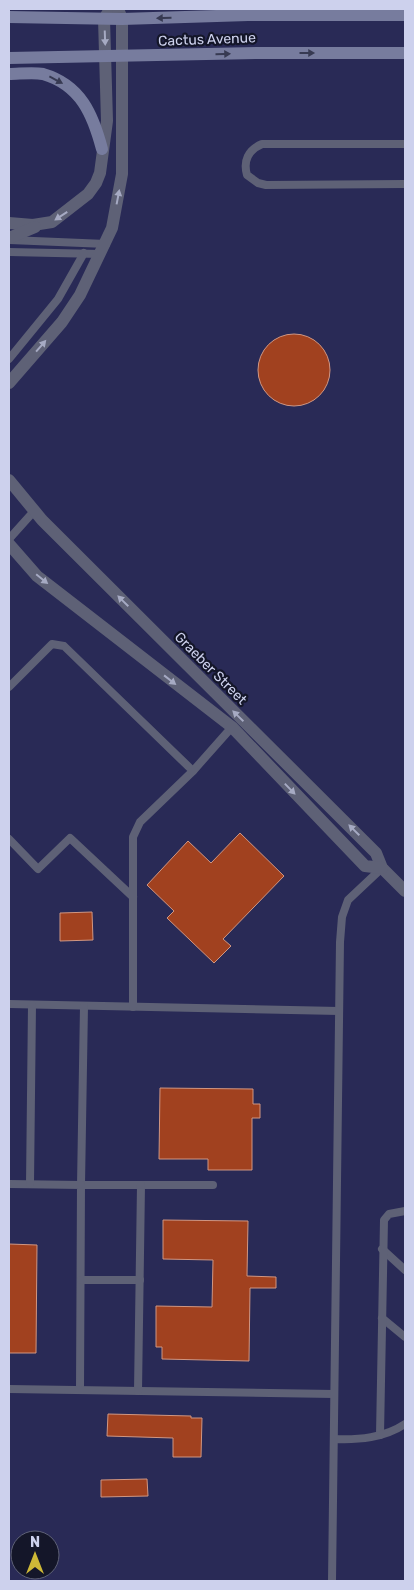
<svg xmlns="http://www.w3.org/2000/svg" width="414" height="1590" font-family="Rubik,sans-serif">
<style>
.building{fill:#a1411f;stroke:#d09682}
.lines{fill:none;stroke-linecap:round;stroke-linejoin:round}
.service{stroke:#5e6176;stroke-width:8}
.tertiary{stroke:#5e6176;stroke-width:12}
.secondary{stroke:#777c9e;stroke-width:12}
.oneway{fill:#373a52}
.oneway2{fill:#a6aac3}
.labels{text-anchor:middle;stroke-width:4.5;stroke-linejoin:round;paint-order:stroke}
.street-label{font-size:14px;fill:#cdd1ed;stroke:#141629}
</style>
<rect width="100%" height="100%" fill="#292a56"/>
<!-- building -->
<g class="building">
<circle cx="294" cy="370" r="36"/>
<polygon points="240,833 284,876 223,939 231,946 214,963 167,918 174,911 147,885 188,841 211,863"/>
<polygon points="92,912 93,940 60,941 60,913"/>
<polygon points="160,1088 253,1089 253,1104 260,1104 260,1118 252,1118 252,1170 208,1170 208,1159 159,1159"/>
<polygon points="163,1220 248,1221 247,1276 276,1277 276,1288 250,1288 249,1361 162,1359 162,1347 156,1347 156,1306 212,1307 213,1260 163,1259"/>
<polygon points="9,1244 37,1245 36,1353 9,1353"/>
<polygon points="108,1414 191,1416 191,1418 202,1418 201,1457 173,1457 173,1438 107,1436"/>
<polygon points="147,1479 148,1496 101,1497 101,1480"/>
</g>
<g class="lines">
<!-- service -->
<g class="service">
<path d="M405,144H262C248,150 243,161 247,175L258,183L266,185L405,184"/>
<polyline points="10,240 106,244"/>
<polyline points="9,252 101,254"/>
<polyline points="9,359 58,299 84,253"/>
<polyline points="9,539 35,510"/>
<polyline points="9,687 52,644 64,646 193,771"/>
<polyline points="9,839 38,869 70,838 133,897"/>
<polyline points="9,1004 339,1011"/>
<polyline points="84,1006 81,1185 213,1185"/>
<polyline points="133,1007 133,837 140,822 193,771 232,727"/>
<polyline points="9,1184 81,1185 80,1390"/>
<polyline points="30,1184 32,1005"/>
<polyline points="382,1249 405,1270"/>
<polyline points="81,1280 140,1280"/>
<polyline points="382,1318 405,1337"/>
<polyline points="9,1389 334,1394"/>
<polyline points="138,1391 141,1185"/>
<polyline points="380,1435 384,1220 389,1214 405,1211"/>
<path d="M334,1439C359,1440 384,1438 405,1424"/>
<polyline points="332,1581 340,942 342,917 348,900 382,868"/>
</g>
<!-- tertiary -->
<g class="tertiary">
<polyline points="9,223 33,225 52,222 88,194 96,183 100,173 107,121 104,19 110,9"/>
<polyline points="9,238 35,227"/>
<polyline points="9,383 62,322 80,295 112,228 122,174 122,19 118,9"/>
<polyline points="9,480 42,520 376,853 382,868 405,891"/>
<polyline points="9,544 37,576 232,727 365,866 382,868"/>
</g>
<!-- secondary -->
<g class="secondary">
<polyline points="9,17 122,19 248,15 405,15"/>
<polyline points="9,58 259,53 405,53"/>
<path d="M9,74C19,74 33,72 43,74C81,85 93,115 102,149"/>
</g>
</g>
<!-- one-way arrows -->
<defs><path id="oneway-solid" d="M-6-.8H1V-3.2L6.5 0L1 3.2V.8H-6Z" transform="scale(1.25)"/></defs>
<g class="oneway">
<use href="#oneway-solid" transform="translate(164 18) rotate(178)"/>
<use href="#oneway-solid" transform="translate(307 53)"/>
<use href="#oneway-solid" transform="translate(223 54) rotate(-2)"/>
<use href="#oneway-solid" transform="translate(56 80) rotate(28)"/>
</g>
<g class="oneway2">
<use href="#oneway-solid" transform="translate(105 38) rotate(88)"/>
<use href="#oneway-solid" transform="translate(118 197) rotate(-79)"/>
<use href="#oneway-solid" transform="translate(61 216) rotate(147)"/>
<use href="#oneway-solid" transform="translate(41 346) rotate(-49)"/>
<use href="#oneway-solid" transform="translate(42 579) rotate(39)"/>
<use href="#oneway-solid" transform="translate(123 601) rotate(-135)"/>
<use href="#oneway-solid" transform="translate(170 680) rotate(38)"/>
<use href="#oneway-solid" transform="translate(238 716) rotate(-136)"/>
<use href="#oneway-solid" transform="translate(290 789) rotate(46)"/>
<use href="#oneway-solid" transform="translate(354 830) rotate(-135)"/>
</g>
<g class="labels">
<!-- street labels -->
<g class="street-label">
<text transform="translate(207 39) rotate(-2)" y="5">Cactus Avenue</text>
<text transform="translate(211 668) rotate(45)" y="5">Graeber Street</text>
</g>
</g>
<!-- border -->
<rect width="414" height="1590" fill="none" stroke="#cdd1ed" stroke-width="20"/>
<!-- north arrow -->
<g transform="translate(35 1555)"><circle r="24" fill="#141629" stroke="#5e6177"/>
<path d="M0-4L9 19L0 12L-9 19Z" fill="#ceb837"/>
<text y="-8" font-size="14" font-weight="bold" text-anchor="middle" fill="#cdd1ed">N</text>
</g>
</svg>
